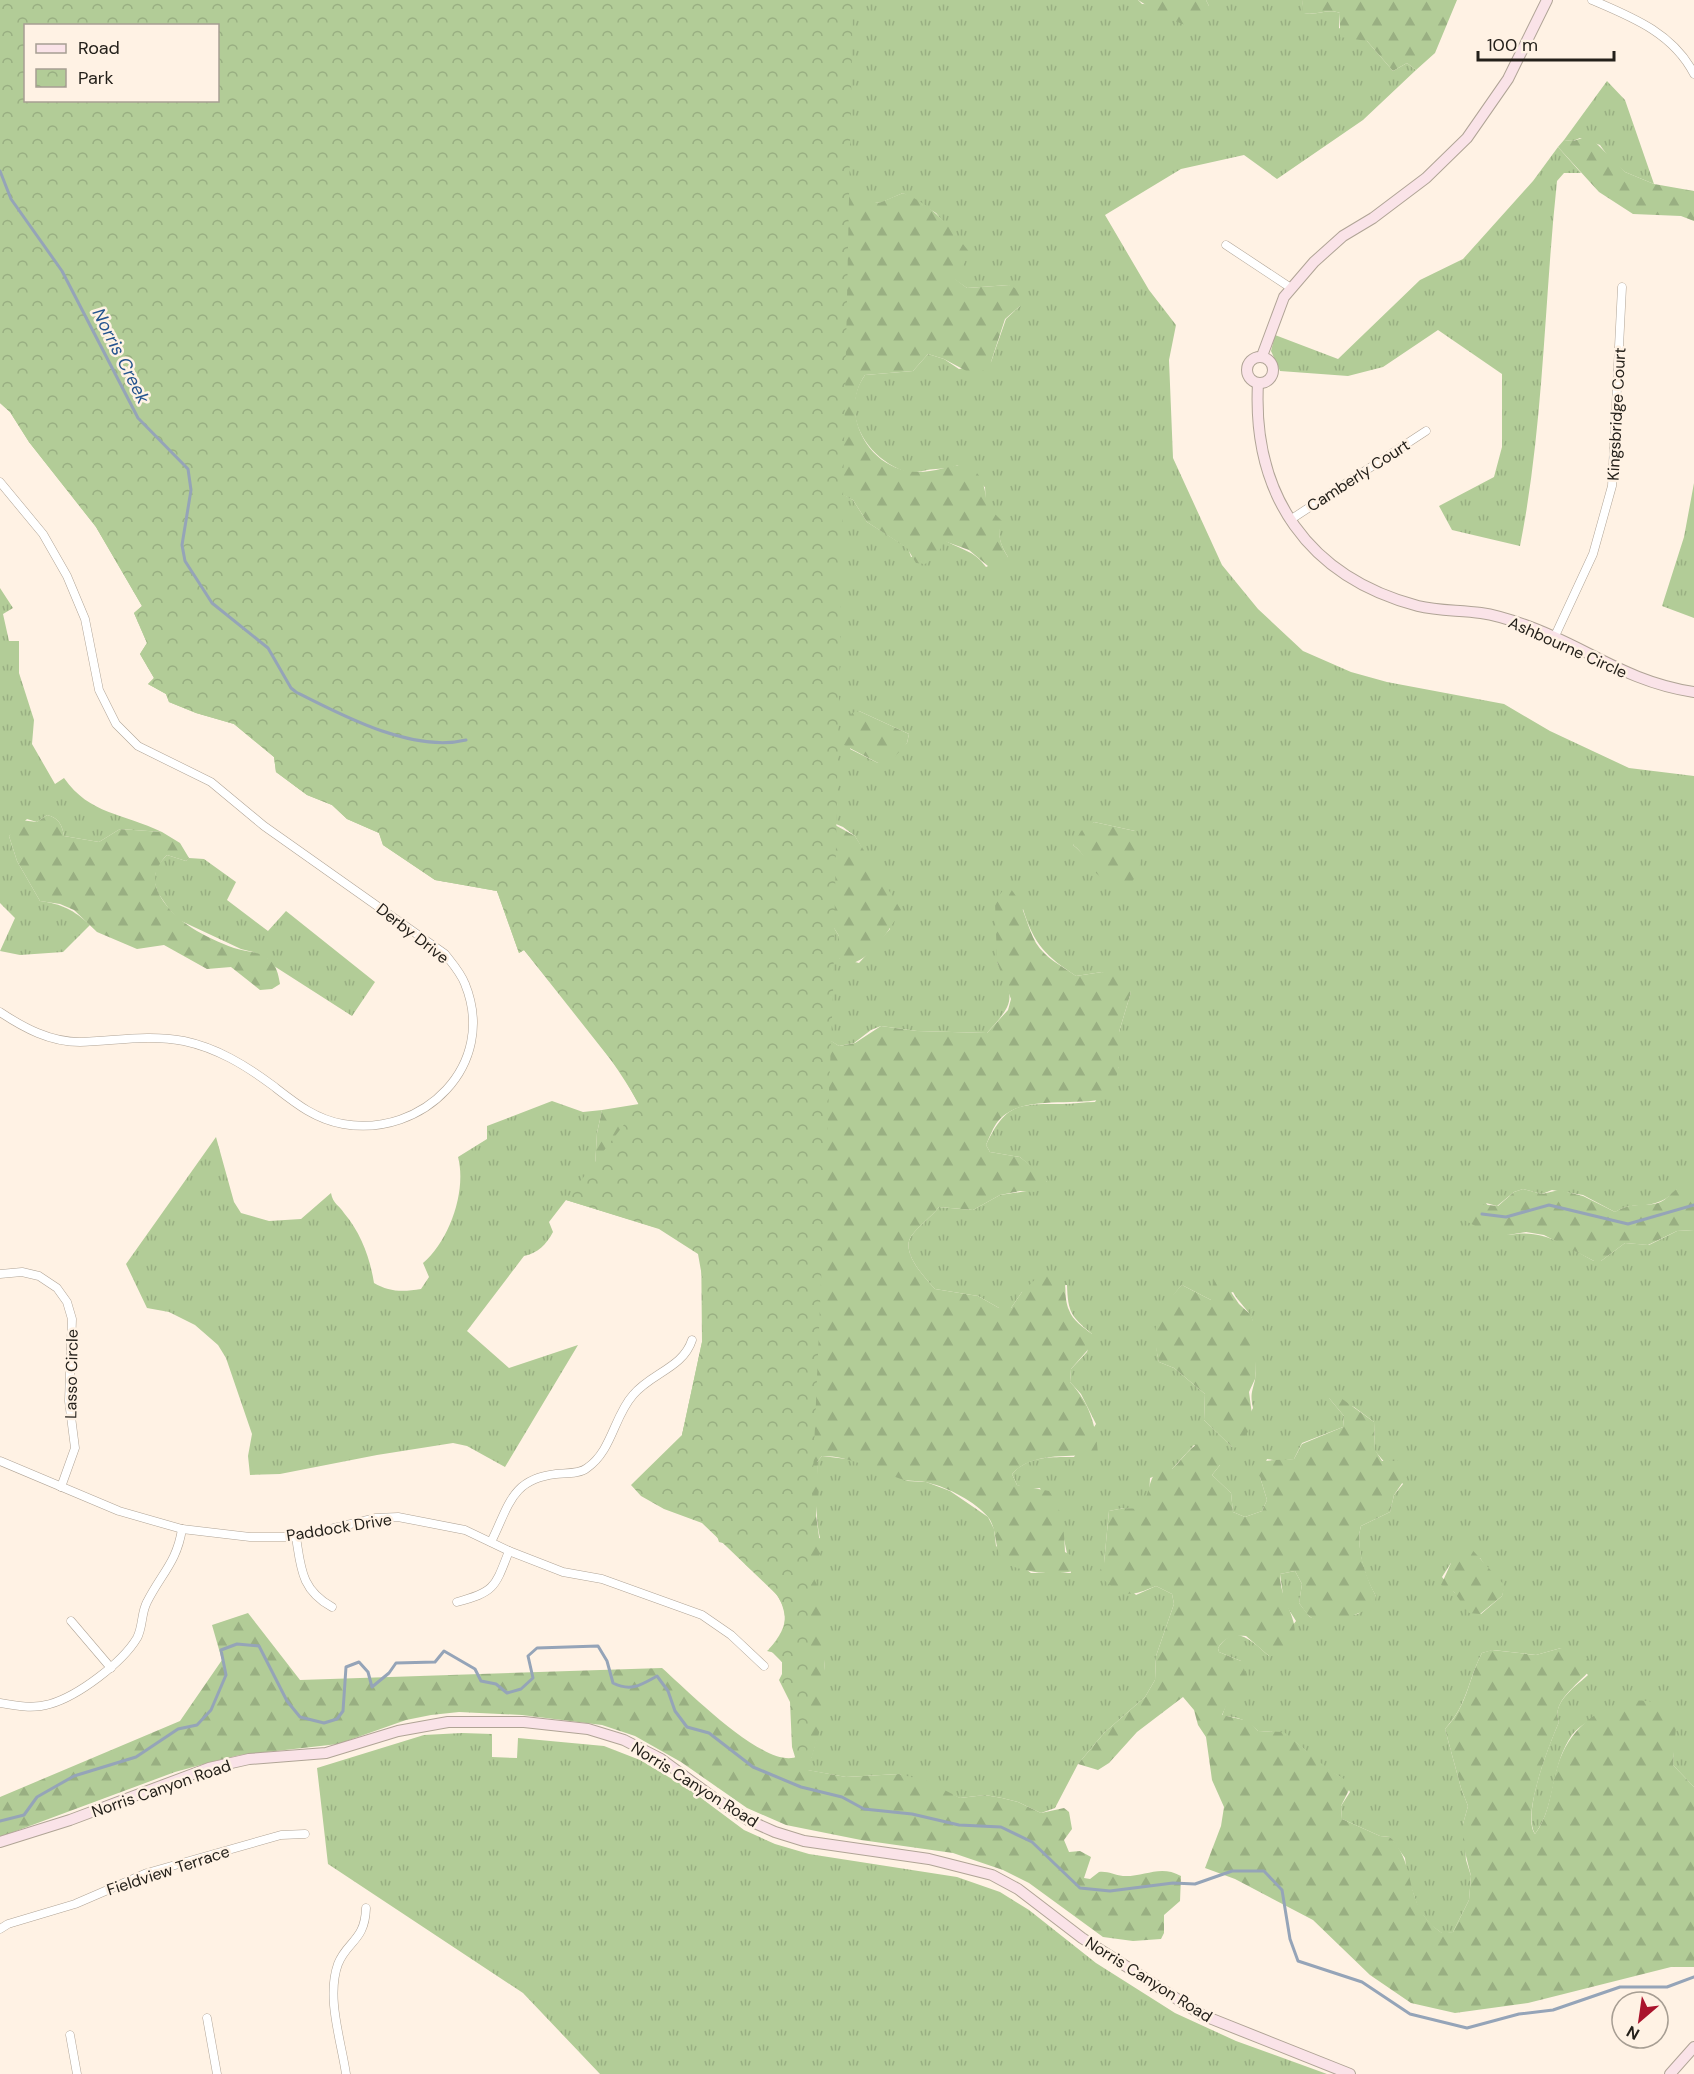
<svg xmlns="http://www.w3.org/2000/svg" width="1694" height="2074" font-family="'DM Sans',sans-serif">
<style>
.grass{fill:url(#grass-tufts);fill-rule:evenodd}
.forest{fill:url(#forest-firs)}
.park{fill:url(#park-crowns);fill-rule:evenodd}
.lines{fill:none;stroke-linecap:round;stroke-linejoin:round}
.stream{stroke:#95a4b8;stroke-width:3}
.street-casing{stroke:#b0a496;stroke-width:9}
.secondary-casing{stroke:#b0a496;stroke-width:12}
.street{stroke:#fff;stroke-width:8}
.secondary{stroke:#fae3e8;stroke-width:10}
.labels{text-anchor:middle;stroke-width:5;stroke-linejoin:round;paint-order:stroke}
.street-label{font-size:16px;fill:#24201a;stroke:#fff2e4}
.water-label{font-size:18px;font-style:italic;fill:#25548f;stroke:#fff2e4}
</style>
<defs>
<pattern id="grass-tufts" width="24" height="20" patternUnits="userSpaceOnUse" patternTransform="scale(1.5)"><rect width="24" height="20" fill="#b2cc97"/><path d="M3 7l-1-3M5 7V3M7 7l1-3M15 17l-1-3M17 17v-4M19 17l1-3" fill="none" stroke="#99af82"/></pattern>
<pattern id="forest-firs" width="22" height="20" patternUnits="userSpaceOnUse" patternTransform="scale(1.5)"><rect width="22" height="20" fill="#b2cc97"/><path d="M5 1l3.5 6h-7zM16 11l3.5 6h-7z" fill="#99af82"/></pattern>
<pattern id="park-crowns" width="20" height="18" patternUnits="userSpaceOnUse" patternTransform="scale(1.5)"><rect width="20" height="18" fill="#b2cc97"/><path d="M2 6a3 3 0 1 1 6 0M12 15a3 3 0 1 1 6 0" fill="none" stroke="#99af82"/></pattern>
</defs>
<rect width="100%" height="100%" fill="#fff2e4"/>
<!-- grass -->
<g class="grass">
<path d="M563,0H1138L1142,4L1209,6L1206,0H1302L1304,13C1317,16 1328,8 1340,13L1339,28L1367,41L1393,71L1407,63L1416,70L1363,120L1277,179L1244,155L1181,169L1105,215L1149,290L1176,325L1169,360L1173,458L1222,565L1258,609L1303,651L1351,672L1387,682L1504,704L1550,731L1629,768L1694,776V1186C1670,1187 1677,1194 1661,1201C1643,1209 1633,1201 1615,1212L1583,1195L1552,1190L1542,1194L1523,1189L1514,1192L1497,1206L1486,1203L1508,1235C1544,1228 1564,1245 1594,1261H1601L1625,1243L1649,1245L1677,1231L1694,1230V1787L1673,1765L1674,1747L1606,1710C1595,1717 1580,1725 1572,1735C1550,1766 1556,1806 1535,1834C1522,1813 1549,1745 1559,1722C1551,1703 1575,1687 1588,1675L1561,1648L1536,1655L1493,1650L1482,1653C1467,1682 1468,1704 1445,1729L1461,1788L1468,1806L1463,1824L1466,1860L1471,1876L1469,1900L1453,1932L1443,1934L1431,1925L1419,1910L1407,1875L1405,1858L1390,1837L1380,1836L1342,1819L1341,1806L1350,1792C1340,1773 1343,1780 1327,1769C1302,1751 1293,1730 1258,1731C1247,1719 1238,1717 1222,1716L1241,1661L1219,1652L1218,1648C1236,1622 1252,1642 1269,1656L1296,1621L1284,1602L1280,1574L1295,1571L1302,1584L1299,1603L1310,1617L1320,1620L1358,1614L1376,1596C1365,1578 1355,1546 1361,1526L1390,1512L1394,1495L1403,1484L1375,1451L1374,1422L1354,1407L1329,1398L1344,1416L1343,1427L1302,1443L1294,1459L1279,1461L1267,1459L1260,1477L1267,1500L1262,1511L1245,1517L1233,1512L1231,1493L1212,1475L1220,1465L1194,1445L1172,1469L1150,1478L1149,1497L1139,1510L1124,1508L1109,1511L1104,1563L1136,1595L1156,1586L1172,1594L1174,1604L1156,1656L1155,1680L1145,1697L1104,1733L1078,1764L1055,1808L1041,1813L1018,1802L1002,1798L985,1795L960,1798L899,1774L846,1777L807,1770C819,1737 828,1695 824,1660L802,1688L782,1675L783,1663L769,1649C804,1611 775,1591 745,1564L820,1538C814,1513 818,1488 817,1462L822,1456L855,1460L908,1481L926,1482L950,1491L988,1517L994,1529L996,1546L1031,1573H1071L1064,1539L1040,1488L1029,1489L1017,1485L1012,1474C1028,1456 1051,1457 1074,1457L1096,1424L1081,1394L1070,1382L1071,1369L1087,1352L1092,1334C1071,1316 1068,1313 1067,1285L1022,1292L1011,1308H999L978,1296L935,1289C925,1278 899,1251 912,1235C920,1225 931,1217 939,1207L973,1210L1000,1195L1027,1191L1047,1181L1020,1157L990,1152L986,1145C1006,1103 1018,1104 1062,1104C1073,1104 1084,1102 1095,1102L1119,1067V1032L1131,992L1102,972L1076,976C1046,956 1034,945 1023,909L997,962C1015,1000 1015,1002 987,1033L917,1031L881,1026L871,1030L854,1043L839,1046L816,1032L639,1104C608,1049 564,1000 524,950L519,953L497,891L435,880L383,845L379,833L347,819L332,805L307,795L276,772L274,757L234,724L196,713L169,702L166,694L148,684L154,678L140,654L147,643L134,613L142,606L96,527L29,442L10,412L0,403ZM903,193L936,213L969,253L954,279L967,288L1009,285L1020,306L1006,319L991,362L959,369L944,359L928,354L913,371L865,375C839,412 865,457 904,471C916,475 925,469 936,469C945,468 949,469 958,465L985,487L986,506L1001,521C997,535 1000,544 1008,557L986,567C974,550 961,550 944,540L940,545L911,557L908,548L867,522L853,500L837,491L856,200L880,203ZM859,711L909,734L907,743L878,763L850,749ZM824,819L843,827L855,836L886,890L890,929L859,963L839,958V936L834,928ZM1094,822L1135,831L1112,882C1091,873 1090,858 1073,845ZM1182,1285L1211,1300L1233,1292C1238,1302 1249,1310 1252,1319C1254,1325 1256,1374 1255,1380C1252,1392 1250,1395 1253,1408L1232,1447L1204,1420L1205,1394L1174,1368L1159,1362C1151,1330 1161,1308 1182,1285ZM1480,1558L1491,1574L1504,1586L1502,1596L1481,1614L1454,1592L1442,1577L1451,1563Z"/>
<polygon points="1607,81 1625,100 1654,184 1625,172 1610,159 1600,145 1580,138 1573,141 1564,140"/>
<path d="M1558,147L1581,173H1564L1557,181C1544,302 1544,425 1520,546L1452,530L1439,506L1494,477L1502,447V374L1438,330L1383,367L1348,376L1280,371L1271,351L1275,335L1338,359L1420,280L1463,259L1533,181Z"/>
<polygon points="1694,483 1694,618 1662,606 1684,537"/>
<path d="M0,588L13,608L3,614L9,641H19V673L34,720L32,744L55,784L64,778C90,815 123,813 162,832L120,829L99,842L64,836C62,825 59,818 47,815L37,822L27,819L9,836L17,861L40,901C62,904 74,910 90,925L63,952L20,955L0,951L15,918L0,903Z"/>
<polygon points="167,855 186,861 189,858 204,859 236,882 227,900 268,931 286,911 375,982 352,1016 274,966 268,959 253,952 241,949 179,920 169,909 158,893 154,880 157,866"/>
<path d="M552,1101L583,1112L602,1110L597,1133L595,1167L576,1191L579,1204L566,1200L549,1222L553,1232C546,1245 538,1253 524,1256L467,1331L509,1368L578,1345L505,1467L467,1446L453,1443L377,1455L280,1474L250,1475L248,1456L252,1434L226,1358L218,1345L195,1325L169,1312L147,1308L126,1264L216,1137L234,1202L241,1213L269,1221L301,1219L331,1193C333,1204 339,1205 344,1213C361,1233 370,1258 374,1283C389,1292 403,1292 421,1289L429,1277L423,1263C449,1241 467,1191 458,1157L487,1139V1126Z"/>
<polygon points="462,1733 492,1734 492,1757 517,1758 518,1738 604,1746 640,1760 689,1789 744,1830 775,1844 809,1854 957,1877 1000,1892 1029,1910 1096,1963 1175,2013 1236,2041 1327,2074 600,2074 523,1993 328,1864 317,1768 424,1735"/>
</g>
<!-- forest -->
<g class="forest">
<polygon points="1138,0 1206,0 1209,6 1201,19 1188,26 1167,18"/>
<path d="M1302,0H1457L1435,53L1416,70L1407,63L1393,71L1367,41L1340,37V13C1328,8 1317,16 1303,13Z"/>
<polygon points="1589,136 1625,172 1654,184 1694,191 1694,221 1681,216 1633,214 1599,192 1558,147 1564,140 1573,141"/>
<path d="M903,193C932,204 951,228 970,253L955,279L967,288L1009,285L1023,292L1020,306L1005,319L991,362L985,370L972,374L944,359L928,354L913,371L865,375C840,411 865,463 907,471C927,475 947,466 966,464C983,474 985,486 987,506L1002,521C997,535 1000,544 1008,557L1006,566L995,572L969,550L944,541L937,556L925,564L916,563L907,548L867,522L853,500L837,492L847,195L879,203Z"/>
<polygon points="859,711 909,734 907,743 890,762 878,763 842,744 841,734 852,713"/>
<path d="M47,815C59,818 62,825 64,836L99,842L120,829L162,832L180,843L189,858L186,861L167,855C155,867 151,880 160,896C176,923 205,937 234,948C246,952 259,951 269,959C277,966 278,974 280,984L272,989L260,990L231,967L207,969L164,945L137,949L97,932L74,910L60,904L40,901L17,861L9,836L20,820L37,822Z"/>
<path d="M824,819L855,836L901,910C889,930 871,962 847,964L839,958V936L834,928Z"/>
<path d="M1094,822L1135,831C1147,855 1140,868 1128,890L1117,891C1110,878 1103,881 1095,872C1086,863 1084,853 1073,845L1081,831Z"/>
<path d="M1007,885C1024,901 1025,923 1036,943C1045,958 1062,966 1076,976L1102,972L1124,978L1131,992L1119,1032V1067L1111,1097C1076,1109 1019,1091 996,1124C992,1130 989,1138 986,1145L990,1152L1020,1157L1048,1180L1036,1192L1020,1191L1000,1195L973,1210L939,1207C931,1217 920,1225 912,1235C899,1251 925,1278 935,1289L978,1296L999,1308H1011L1022,1292L1044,1271C1076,1282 1060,1285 1069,1310C1073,1321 1083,1327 1092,1334V1345L1071,1369L1070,1382C1090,1404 1096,1425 1098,1454C1069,1458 1033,1451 1012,1474L1017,1485L1049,1491C1063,1510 1064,1529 1065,1552L1074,1557L1077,1569C1063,1577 1025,1573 1010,1565C991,1556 1000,1532 988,1517C976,1502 947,1487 929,1483C920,1480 910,1482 901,1479C875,1470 850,1456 822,1456L817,1462L819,1488L816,1515L821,1551L817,1561L809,1566L719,1542L682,1435L702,1342L701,1234L654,1227L579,1204L576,1191L595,1167L597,1133L602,1110L639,1104L816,1031L839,1046L855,1043L881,1026L917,1031L987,1033L1008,1010L1011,999L997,962L995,901Z"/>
<path d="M1682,1186H1694V1230L1677,1231L1648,1245L1625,1243L1601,1261H1594L1544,1235L1526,1232L1508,1235L1479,1228L1462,1219L1470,1203L1498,1206L1514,1192L1523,1189L1542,1194L1559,1190L1583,1196L1615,1212C1631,1202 1641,1207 1658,1203C1668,1200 1672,1190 1682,1186Z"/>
<path d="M1214,1276L1222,1279L1239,1304L1251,1315L1255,1327V1379L1249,1392L1253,1422L1239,1448L1232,1447L1204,1420L1205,1394L1174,1368L1159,1362C1150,1325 1157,1311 1182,1285L1211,1300Z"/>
<path d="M1334,1393L1374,1422L1375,1450L1382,1461H1399L1407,1476L1394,1495L1390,1512L1361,1526C1355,1546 1366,1578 1376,1596L1374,1606C1358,1614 1330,1627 1312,1618C1307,1615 1303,1608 1299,1603L1302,1584L1295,1571L1280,1574C1280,1609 1308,1621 1287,1656H1269L1246,1636C1233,1635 1225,1637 1218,1648L1219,1652L1241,1661L1249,1682L1239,1700L1227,1704L1222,1715L1249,1721L1258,1731L1284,1732L1328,1769L1352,1784L1341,1806L1342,1819L1380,1836L1390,1837C1419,1867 1401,1904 1442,1933L1453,1932L1469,1900L1471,1876L1463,1844V1824L1468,1806L1461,1788L1445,1729C1468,1705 1467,1682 1482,1653L1492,1650L1536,1655L1561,1648L1576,1650L1594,1664C1584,1682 1550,1699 1559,1722C1550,1743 1521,1816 1535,1834C1553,1810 1550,1779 1563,1752C1582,1711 1637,1683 1677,1713L1673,1765L1694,1787V1967H1671L1528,2003L1455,2013L1411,2003L1370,1975L1313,1920L1235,1879L1205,1868L1221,1826L1224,1807L1212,1780L1206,1737L1198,1725L1194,1710L1183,1697L1137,1732L1109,1763L1098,1770L1078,1764L1104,1733L1145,1697L1155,1680L1156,1656L1174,1604L1172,1594L1156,1586C1126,1599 1120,1596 1098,1574L1104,1563L1109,1511L1124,1508L1139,1509C1153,1491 1145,1483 1161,1465L1172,1469C1185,1458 1193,1439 1212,1441L1223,1453L1220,1465L1212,1475L1231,1493L1233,1512L1245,1517L1262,1511L1267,1500L1260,1477L1253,1465C1267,1458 1278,1461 1294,1459L1302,1444L1343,1427L1344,1416L1329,1398Z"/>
<polygon points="1467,1544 1505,1586 1502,1596 1480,1614 1469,1613 1454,1592 1441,1585 1451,1563 1452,1550"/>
<path d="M806,1576L814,1579L825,1600L824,1660L828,1703L808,1770L846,1777L899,1774L927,1781L960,1798L985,1795L1002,1798L1018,1802L1041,1813L1064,1808L1069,1812L1072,1829L1064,1840L1069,1852L1080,1851L1091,1857L1084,1878L1090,1879L1099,1872C1108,1871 1114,1875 1123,1876C1145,1877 1160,1864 1181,1876L1180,1901L1164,1915V1933L1161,1939L1133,1941L1103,1937L1029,1883L1003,1870L953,1853L861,1840L786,1825L747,1808L681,1762L635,1736L602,1725L522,1715L459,1712L431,1715L406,1720L338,1744L240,1755L215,1761L175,1772L0,1837V1797L180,1721L222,1660L212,1625L248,1613L300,1680L662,1668C685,1688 768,1773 798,1756Z"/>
</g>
<!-- park -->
<path class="park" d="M0,0H853L833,994L808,1594L810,1744L799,1770L792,1747L790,1702L779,1680L782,1674V1662L775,1653L767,1651C787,1635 790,1616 777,1595L702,1523L664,1509L641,1496L631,1485L682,1435L702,1342L703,1282L698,1254L659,1229L566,1200L639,1105L622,1074L524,950L519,953L497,891L435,880L383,845L379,833L347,819L332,805L307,795L276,772L274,757L234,724L196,713L169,702L166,694L148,684L154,678L140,654L147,643L134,613L142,606L96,527L29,442L10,412L0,403ZM26,26H218V100H26Z"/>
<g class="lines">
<!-- stream -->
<g class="stream">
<path d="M0,171L11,199L62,271L138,418L188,469L191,490L182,545L185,561L212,603L268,648L291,688L296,692C343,716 413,753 466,740"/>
<polyline points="1482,1214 1506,1217 1549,1205 1628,1224 1694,1205"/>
<path d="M0,1821L24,1815L37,1797L74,1776L136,1757L178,1729L197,1725L211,1710L226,1675L221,1650L237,1644L259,1646L287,1701L300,1717L324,1723L337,1719L343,1711L346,1667L359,1662L368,1672L372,1687L389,1673L396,1663L435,1662L444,1651L475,1669L481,1681L496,1684L507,1693L521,1689L533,1678L528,1656L537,1648L598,1646L607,1661L613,1683C631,1692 641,1685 657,1676L668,1691L675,1711L687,1727L709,1733L753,1767L801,1787L842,1797L864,1809L912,1814L959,1825L1001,1827L1032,1842L1080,1888L1110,1891L1173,1883L1195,1884L1232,1871H1264L1282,1890L1290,1939L1298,1961L1362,1982L1410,2014L1467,2028L1519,2014L1553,2010L1620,1987H1667L1694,1977"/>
</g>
<defs>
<g id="street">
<path d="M1592,0C1632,17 1673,33 1694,74"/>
<polyline points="1226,245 1291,288"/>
<path d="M0,482L43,534L67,576L85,619L99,690L116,724L138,746L211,782L264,826L445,954C452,963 461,973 465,984C498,1065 423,1138 343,1124C314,1119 294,1102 272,1085C245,1065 217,1048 184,1041C148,1034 115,1041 80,1042C50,1042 24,1028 0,1012"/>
<polyline points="1290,520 1426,431"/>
<polyline points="1554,638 1593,554 1612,486 1622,287"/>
<polyline points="0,1274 22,1272 39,1276 57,1288 67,1302 72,1319 69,1401 75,1448 61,1487"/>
<polyline points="0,1461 119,1511 182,1529 250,1537 296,1537 376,1518 398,1517 465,1530 509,1551 563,1572 602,1579 702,1615 731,1635 764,1666"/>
<path d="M296,1537C301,1568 301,1590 332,1607"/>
<path d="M491,1542C509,1506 511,1479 556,1474C565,1473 580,1474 587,1468C612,1451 614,1416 633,1395C651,1373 683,1368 692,1340"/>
<path d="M457,1602C495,1592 495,1587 509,1551"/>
<polyline points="71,1621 111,1668"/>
<path d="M0,1703C16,1706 34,1709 50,1704C78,1696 122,1663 137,1638C143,1627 141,1613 147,1602C161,1574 177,1562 182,1529"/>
<polyline points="0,1929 8,1924 75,1904 147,1873 281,1835 305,1834"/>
<polyline points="207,2018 217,2074"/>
<polyline points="70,2035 77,2074"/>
<path d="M346,2074C341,2040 326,1997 338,1964C347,1941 365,1941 366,1908"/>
</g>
<g id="secondary">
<polyline points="1262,356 1284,297 1314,262 1343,236 1373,218 1426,178 1467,138 1508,79 1547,0"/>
<circle cx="1260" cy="370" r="13"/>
<path d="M1258,383C1252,495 1308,577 1418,606C1438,611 1460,610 1481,613C1496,615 1511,620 1525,625C1585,646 1626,682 1694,692"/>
<polyline points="0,1842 70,1820 209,1768 249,1759 326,1753 398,1731 448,1722 524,1722 588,1729 624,1740 661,1759 714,1798 748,1820 775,1832 804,1841 929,1859 992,1875 1018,1889 1082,1938 1202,2015 1350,2074"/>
<polyline points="1670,2074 1694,2047"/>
</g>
</defs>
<!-- street casing -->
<use href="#street" class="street-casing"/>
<!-- secondary casing -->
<use href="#secondary" class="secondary-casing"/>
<!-- street -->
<use href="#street" class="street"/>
<!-- secondary -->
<use href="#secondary" class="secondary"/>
</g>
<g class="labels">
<!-- street labels -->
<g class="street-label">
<text transform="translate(1616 414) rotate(-87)" y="6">Kingsbridge Court</text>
<text transform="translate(1358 475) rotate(-33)" y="6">Camberly Court</text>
<text transform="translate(1568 647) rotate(24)" y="6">Ashbourne Circle</text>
<text transform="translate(413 933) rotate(38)" y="6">Derby Drive</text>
<text transform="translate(71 1374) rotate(-89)" y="6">Lasso Circle</text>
<text transform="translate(339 1527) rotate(-9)" y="6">Paddock Drive</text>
<text transform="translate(695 1784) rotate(32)" y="6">Norris Canyon Road</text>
<text transform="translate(161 1788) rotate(-19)" y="6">Norris Canyon Road</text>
<text transform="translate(168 1870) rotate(-18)" y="6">Fieldview Terrace</text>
<text transform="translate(1149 1979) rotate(32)" y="6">Norris Canyon Road</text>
</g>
<!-- water labels -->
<g class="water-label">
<text transform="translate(121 356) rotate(63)" y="6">Norris Creek</text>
</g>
</g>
<!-- legend -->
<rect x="24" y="24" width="195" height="78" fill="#fff2e4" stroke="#a79e93" stroke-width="1.5"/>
<rect x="36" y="44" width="30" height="9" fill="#fae3e8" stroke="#a79e93" stroke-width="1.5"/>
<text x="78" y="54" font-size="18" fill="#24201a">Road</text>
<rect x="36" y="69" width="30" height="18" fill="url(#park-crowns)" stroke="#a79e93" stroke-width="1.5"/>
<text x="78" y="84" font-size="18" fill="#24201a">Park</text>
<!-- north arrow -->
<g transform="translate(1640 2020) rotate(209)"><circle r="28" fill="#fff2e4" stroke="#a79e93" stroke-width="1.5"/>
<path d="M0-4.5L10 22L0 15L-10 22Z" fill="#aa142d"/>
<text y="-9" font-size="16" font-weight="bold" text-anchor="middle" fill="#24201a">N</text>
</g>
<!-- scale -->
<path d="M1478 51v9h136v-9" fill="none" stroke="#24201a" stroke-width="3"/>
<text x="1487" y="51" font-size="18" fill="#24201a" stroke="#fff2e4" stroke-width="4.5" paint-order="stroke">100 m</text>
</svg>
